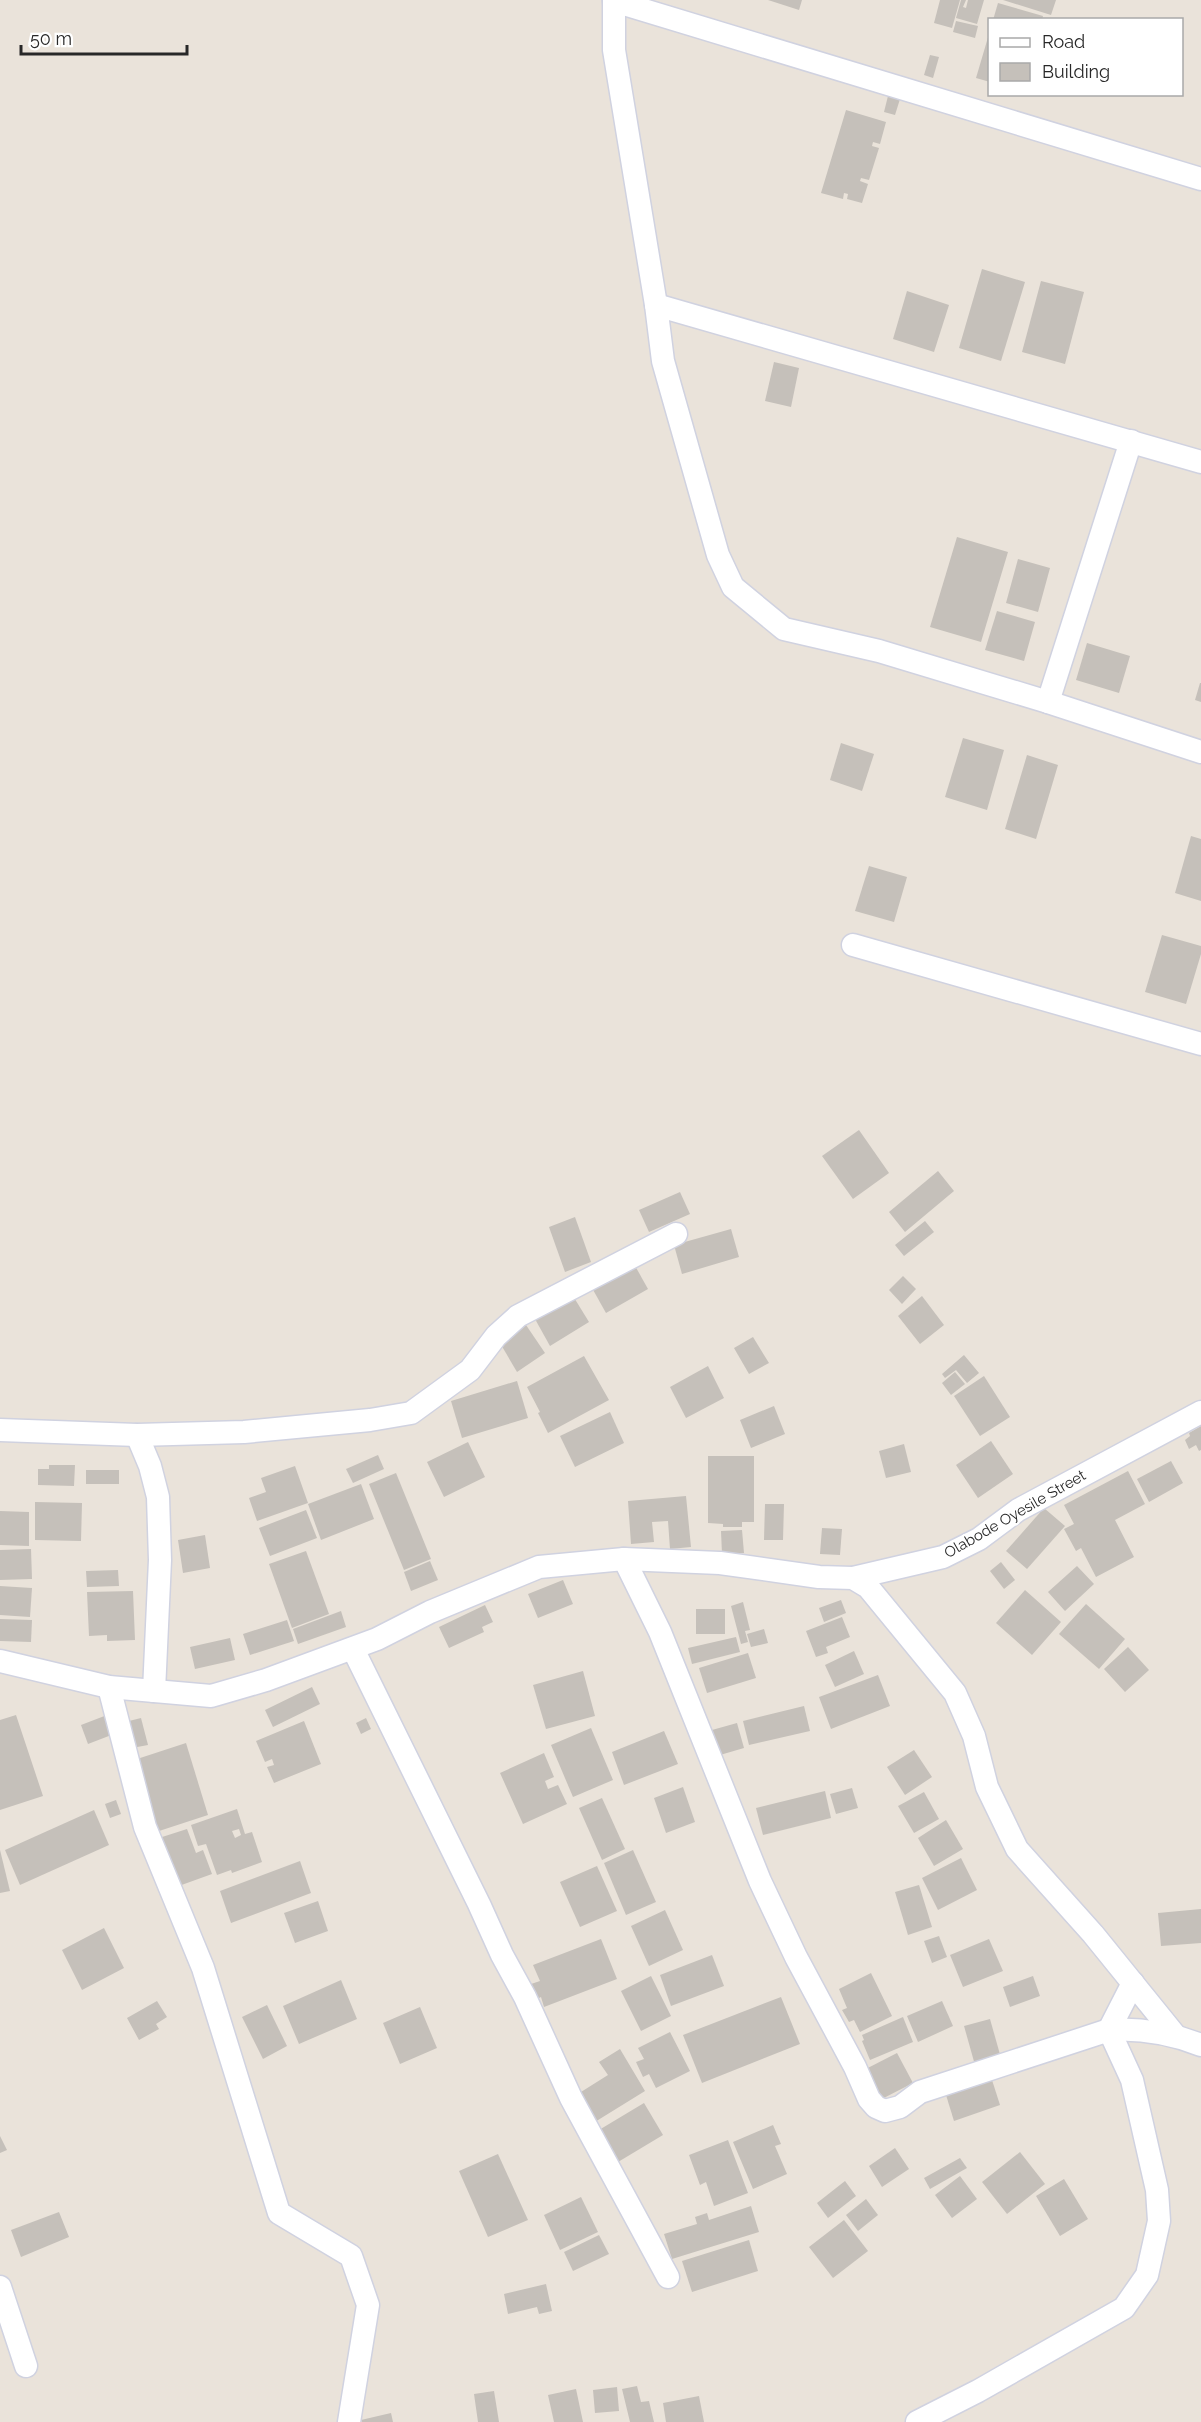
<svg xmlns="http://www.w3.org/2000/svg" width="1201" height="2422" font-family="Raleway,sans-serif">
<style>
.building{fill:#c5c0ba;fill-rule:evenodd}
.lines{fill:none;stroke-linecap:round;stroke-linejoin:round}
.minor-casing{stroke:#d0d2e0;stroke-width:25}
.minor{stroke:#fff;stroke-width:22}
.labels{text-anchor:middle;stroke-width:4.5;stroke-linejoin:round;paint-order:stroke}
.street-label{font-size:15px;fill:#282828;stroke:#fff}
</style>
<rect width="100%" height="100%" fill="#eae3da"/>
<!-- building -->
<g class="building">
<polygon points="768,0 802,0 799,10"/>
<polygon points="940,0 960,0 952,28 934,23"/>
<polygon points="961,0 966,0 963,7 966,8 968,0 984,0 977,24 956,18"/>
<polygon points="1003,0 1056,0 1051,15"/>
<polygon points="998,3 1043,16 1042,20 993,20"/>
<polygon points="956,21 978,26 975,38 953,32"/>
<polygon points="989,34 990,34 990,82 976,78"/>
<polygon points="930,55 939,57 933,78 924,75"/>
<polygon points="888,96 900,99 895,115 884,112"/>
<polygon points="846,110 886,122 880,144 873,142 872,146 879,148 869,180 861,178 860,181 868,184 862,203 847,199 848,194 844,193 843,199 821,193"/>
<polygon points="982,269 1025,282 1001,361 959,348"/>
<polygon points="1041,281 1084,292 1065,364 1022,352"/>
<polygon points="907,291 949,305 934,352 893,339"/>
<polygon points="774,362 799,368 791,407 765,401"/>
<polygon points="957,537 1008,552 981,642 930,627"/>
<polygon points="1018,559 1050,568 1038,612 1006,603"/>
<polygon points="997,611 1035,622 1024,661 985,650"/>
<polygon points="1087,643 1130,656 1119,693 1076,680"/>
<polygon points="1200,683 1201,683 1201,702 1195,700"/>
<polygon points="963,738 1004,750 987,810 945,797"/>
<polygon points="841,743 874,754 862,791 830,780"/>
<polygon points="1027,755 1058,765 1036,839 1005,829"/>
<polygon points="1191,836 1201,839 1201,901 1175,893"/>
<polygon points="869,866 907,877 894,922 855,911"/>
<polygon points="1162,935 1201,946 1201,954 1186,1004 1145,992"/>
<polygon points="859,1130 889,1173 853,1199 822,1156"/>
<polygon points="938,1171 954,1191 905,1232 889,1212"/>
<polygon points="680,1192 690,1214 649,1232 639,1210"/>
<polygon points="575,1217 591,1262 565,1272 549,1227"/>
<polygon points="925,1221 934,1232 904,1256 895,1245"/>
<polygon points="731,1229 739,1257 682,1274 674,1245"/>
<polygon points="634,1264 648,1289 606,1313 592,1288"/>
<polygon points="903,1276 916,1289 902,1304 889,1290"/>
<polygon points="573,1296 589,1322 550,1346 535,1319"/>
<polygon points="922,1296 944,1325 920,1344 898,1316"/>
<polygon points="526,1325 545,1353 517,1372 500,1343"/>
<polygon points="753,1337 769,1363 749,1374 734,1348"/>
<polygon points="964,1355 979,1373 967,1383 956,1370 945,1378 942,1374"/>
<polygon points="584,1356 609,1400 548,1433 538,1413 540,1412 527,1387"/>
<polygon points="708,1366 724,1398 686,1418 670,1387"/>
<polygon points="955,1372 965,1384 951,1395 942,1383"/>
<polygon points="984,1376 1010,1417 980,1436 954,1396"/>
<polygon points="517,1381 528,1418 462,1438 451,1401"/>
<polygon points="774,1406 785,1434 751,1448 740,1420"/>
<polygon points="610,1412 624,1443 575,1467 560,1436"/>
<polygon points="1201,1426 1201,1450 1199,1451 1196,1445 1189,1449 1185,1440 1190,1436 1189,1433"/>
<polygon points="991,1441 1013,1474 978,1498 956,1465"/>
<polygon points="468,1442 485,1477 444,1497 427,1462"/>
<polygon points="904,1444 911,1472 886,1478 879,1451"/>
<polygon points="378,1455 384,1469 353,1483 346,1469"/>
<polygon points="708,1456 754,1456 754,1522 742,1522 742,1527 723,1527 723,1524 708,1523"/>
<polygon points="1171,1461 1183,1483 1149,1502 1137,1479"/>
<polygon points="49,1465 75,1465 74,1486 38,1485 38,1469 49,1469"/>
<polygon points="295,1466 308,1503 257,1521 249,1498 266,1492 261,1478"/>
<rect x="86" y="1470" width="33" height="14"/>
<polygon points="1128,1471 1145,1504 1115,1520 1134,1557 1096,1577 1081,1548 1076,1551 1064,1529 1074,1524 1064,1505"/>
<polygon points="396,1473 431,1559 404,1570 369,1484"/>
<polygon points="361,1484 374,1519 321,1540 308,1504"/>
<polygon points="686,1496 691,1547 670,1549 668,1521 652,1522 654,1542 631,1544 628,1501"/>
<polygon points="35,1502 82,1503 81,1541 35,1540"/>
<polygon points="765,1504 784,1504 783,1540 764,1540"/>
<polygon points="1044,1508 1065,1526 1027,1569 1006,1551"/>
<polygon points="306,1510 317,1538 270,1556 259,1528"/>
<polygon points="0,1511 29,1512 29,1546 0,1545"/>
<polygon points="822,1528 842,1529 840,1555 820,1554"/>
<polygon points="742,1530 744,1553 722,1554 721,1531"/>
<polygon points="205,1535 210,1568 183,1573 178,1540"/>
<polygon points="31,1549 32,1579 0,1580 0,1550"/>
<polygon points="306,1551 329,1614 292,1628 269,1564"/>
<polygon points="430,1561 438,1580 411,1591 404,1572"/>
<polygon points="1001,1562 1015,1580 1004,1589 990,1571"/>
<polygon points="1077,1566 1094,1584 1065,1611 1048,1592"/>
<polygon points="118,1570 119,1586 87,1587 86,1571"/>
<polygon points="563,1580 573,1604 538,1618 528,1594"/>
<polygon points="0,1586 32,1588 30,1617 0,1615"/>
<polygon points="1025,1590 1061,1622 1032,1655 996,1623"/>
<polygon points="133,1591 135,1640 107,1641 107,1635 89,1636 87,1592"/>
<polygon points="841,1600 846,1613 824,1622 819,1608"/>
<polygon points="743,1602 750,1630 745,1631 748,1642 741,1644 731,1606"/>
<polygon points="1086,1604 1125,1639 1099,1669 1059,1634"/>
<polygon points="485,1605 493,1622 482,1627 484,1632 449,1648 439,1627"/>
<rect x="696" y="1609" width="29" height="25"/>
<polygon points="341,1611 346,1627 298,1644 293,1629"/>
<polygon points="842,1617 850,1637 826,1647 828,1653 816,1657 806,1631"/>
<polygon points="0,1619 32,1620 31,1642 0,1641"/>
<polygon points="287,1620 294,1641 250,1655 243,1634"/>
<polygon points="764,1629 768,1643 751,1647 747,1634"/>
<polygon points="736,1637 740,1652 692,1664 688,1648"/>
<polygon points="230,1638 235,1660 195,1669 190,1647"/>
<polygon points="1128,1647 1149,1670 1125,1692 1104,1669"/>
<polygon points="854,1651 864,1674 835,1687 825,1665"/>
<polygon points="748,1653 756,1678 707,1693 699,1668"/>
<polygon points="583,1671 595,1716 546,1729 533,1685"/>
<polygon points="878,1675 890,1706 831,1729 819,1697"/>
<polygon points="312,1687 320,1704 273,1727 265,1710"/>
<polygon points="804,1706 810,1731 749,1745 743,1721"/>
<polygon points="16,1715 43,1796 0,1810 0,1720"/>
<polygon points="107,1715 114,1734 88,1744 81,1725"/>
<polygon points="141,1718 148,1745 132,1748 125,1722"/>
<polygon points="366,1718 371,1729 361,1734 356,1723"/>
<polygon points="304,1721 321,1764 274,1783 267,1767 274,1765 272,1759 265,1762 256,1741"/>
<polygon points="737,1723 744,1748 720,1755 712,1730"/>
<polygon points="591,1728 613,1780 573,1797 551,1745"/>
<polygon points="664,1731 678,1764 624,1785 612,1752"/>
<polygon points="186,1743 208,1815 156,1832 134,1760"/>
<polygon points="914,1750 932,1777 905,1795 887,1767"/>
<polygon points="544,1753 554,1777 545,1781 548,1789 558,1785 567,1804 523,1824 500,1773"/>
<polygon points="683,1787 695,1822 666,1833 654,1798"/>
<polygon points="852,1788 858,1808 836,1814 830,1794"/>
<polygon points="825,1791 831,1818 763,1835 756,1808"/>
<polygon points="924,1792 939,1819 914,1833 898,1806"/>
<polygon points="602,1798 625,1849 602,1860 579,1808"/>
<polygon points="116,1800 121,1814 110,1818 105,1804"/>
<path d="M237,1809L245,1834L252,1832L262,1862L232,1873L231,1870L217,1875L206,1844L198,1846L191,1825ZM239,1829L241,1835L235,1838L232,1831Z"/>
<polygon points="94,1810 109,1845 20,1885 5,1850"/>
<polygon points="946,1820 963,1849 934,1866 918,1838"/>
<polygon points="187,1829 196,1853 203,1850 212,1874 176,1887 159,1838"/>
<polygon points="0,1850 10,1891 0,1893"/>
<polygon points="633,1850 656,1902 626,1915 604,1863"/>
<polygon points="961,1858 977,1890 938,1910 922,1878"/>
<polygon points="300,1861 311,1893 231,1923 220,1891"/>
<polygon points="597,1866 617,1911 580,1927 560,1882"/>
<polygon points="919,1885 932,1927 908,1935 895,1892"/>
<polygon points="318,1901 328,1931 295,1943 284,1913"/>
<polygon points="1201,1909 1201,1943 1161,1946 1158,1913"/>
<polygon points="665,1910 683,1950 649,1966 631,1926"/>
<polygon points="104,1928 124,1968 82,1990 62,1950"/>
<polygon points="939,1936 947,1957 932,1963 924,1941"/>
<polygon points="601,1939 617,1979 544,2007 541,1997 537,1999 531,1984 540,1981 533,1965"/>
<polygon points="989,1939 1003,1971 963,1987 950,1955"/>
<polygon points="712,1955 724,1986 671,2006 660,1975"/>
<polygon points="871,1973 892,2016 860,2032 854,2020 849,2022 842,2010 847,2008 839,1989"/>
<polygon points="651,1976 671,2016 641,2031 621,1991"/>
<polygon points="1033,1976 1040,1996 1010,2007 1003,1987"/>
<polygon points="341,1980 357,2019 299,2044 283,2006"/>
<polygon points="781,1997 800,2044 702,2083 683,2035"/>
<polygon points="157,2001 167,2017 156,2024 159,2029 139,2040 127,2018"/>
<polygon points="942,2001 953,2026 918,2042 907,2016"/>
<polygon points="267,2005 287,2046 263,2059 242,2017"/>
<polygon points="420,2007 437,2048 400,2064 383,2023"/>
<polygon points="903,2017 913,2042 870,2060 862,2041 864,2040 862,2035"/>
<polygon points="990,2019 1001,2058 975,2065 964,2026"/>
<polygon points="670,2032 690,2071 656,2088 649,2074 643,2077 636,2062 644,2059 638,2048"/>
<polygon points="620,2049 645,2091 590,2125 573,2097 608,2075 599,2062"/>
<polygon points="897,2053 913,2083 874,2103 858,2073"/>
<polygon points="992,2080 1000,2105 954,2121 946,2095"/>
<polygon points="644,2103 663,2135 618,2162 599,2130"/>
<polygon points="773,2125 781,2144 775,2146 787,2174 753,2189 733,2142"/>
<polygon points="0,2136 7,2150 0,2153"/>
<polygon points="728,2140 748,2193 714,2206 706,2182 700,2185 689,2155"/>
<polygon points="895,2148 909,2169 882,2187 869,2166"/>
<polygon points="1020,2152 1045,2184 1007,2214 982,2182"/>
<polygon points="498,2154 528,2220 488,2237 459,2171"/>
<polygon points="960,2158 967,2168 930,2189 924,2178"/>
<polygon points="960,2176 977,2199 952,2218 935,2195"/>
<polygon points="1064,2179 1088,2219 1060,2236 1036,2196"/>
<polygon points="845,2181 856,2196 828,2218 817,2203"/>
<polygon points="581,2197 598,2232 560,2250 544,2215"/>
<polygon points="866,2199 878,2215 858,2231 846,2215"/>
<polygon points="751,2206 759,2232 672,2259 664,2234 697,2224 695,2217 707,2213 709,2220"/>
<polygon points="59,2212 69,2237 21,2257 11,2230"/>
<polygon points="844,2220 868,2251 833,2278 809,2247"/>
<polygon points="599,2235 609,2254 573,2271 564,2252"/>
<polygon points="749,2240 758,2271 692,2292 682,2261"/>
<polygon points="546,2284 552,2311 539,2314 537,2307 508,2314 504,2294"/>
<polygon points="637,2386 641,2402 649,2401 654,2422 630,2422 622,2389"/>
<polygon points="617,2387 619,2411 595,2413 593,2390"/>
<polygon points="576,2389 583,2422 554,2422 548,2395"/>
<polygon points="494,2391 499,2422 478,2422 474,2394"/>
<polygon points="699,2396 704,2422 666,2422 663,2403"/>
<polygon points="391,2413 393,2422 362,2422 361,2420"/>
</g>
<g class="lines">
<defs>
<g id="minor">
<polyline points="614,0 614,50 656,305 663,361 718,555 733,587 784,629 879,651 1048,702 1201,752"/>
<polyline points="614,1 1201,179"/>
<polyline points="656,305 1201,462"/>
<polyline points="1048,702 1131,441"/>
<polyline points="853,945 1201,1044"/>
<polyline points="0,1430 137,1435 244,1432 370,1420 411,1413 470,1370 496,1336 518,1316 676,1234"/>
<polyline points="137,1435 150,1466 158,1497 160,1560 154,1691"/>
<path d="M624,1559L660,1632L760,1881L796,1957L855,2067L869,2099L876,2107L885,2111L900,2107L920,2092L1109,2030C1142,2028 1170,2033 1201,2045"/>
<polyline points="853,1578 943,1557 979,1539 1018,1510 1201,1412"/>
<polyline points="353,1649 479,1904 502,1955 525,1997 571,2098 668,2277"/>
<polyline points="0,1661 109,1687 211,1696 266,1680 377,1639 430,1612 539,1567 624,1559 720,1563 819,1577 853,1578 868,1587 955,1693 974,1736 987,1787 1017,1849 1093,1934 1174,2034"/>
<polyline points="109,1687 145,1827 203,1968 279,2213 351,2256 368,2305 349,2422"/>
<polyline points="0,2287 26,2366"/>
<polyline points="917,2422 978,2391 1124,2308 1147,2275 1159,2221 1157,2190 1132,2080 1109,2030 1133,1983"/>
</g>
</defs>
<!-- minor casing -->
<use href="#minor" class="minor-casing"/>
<!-- minor -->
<use href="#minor" class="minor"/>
</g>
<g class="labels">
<!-- street labels -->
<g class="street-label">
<text transform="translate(1015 1514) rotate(-30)" y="5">Olabode Oyesile Street</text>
</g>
</g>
<!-- legend -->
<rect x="988" y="18" width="195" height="78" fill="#ffffff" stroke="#a9a9a9" stroke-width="1.5"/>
<rect x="1000" y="38" width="30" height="9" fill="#ffffff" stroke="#a9a9a9" stroke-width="1.5"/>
<text x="1042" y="48" font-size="18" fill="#282828">Road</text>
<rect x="1000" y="63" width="30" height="18" fill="#c5c0ba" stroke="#a9a9a9" stroke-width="1.5"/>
<text x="1042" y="78" font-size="18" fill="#282828">Building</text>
<!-- scale -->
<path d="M21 45v9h166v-9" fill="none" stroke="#282828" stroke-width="3"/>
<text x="30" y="45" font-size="18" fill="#282828" stroke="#ffffff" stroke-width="4.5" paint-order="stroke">50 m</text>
</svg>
